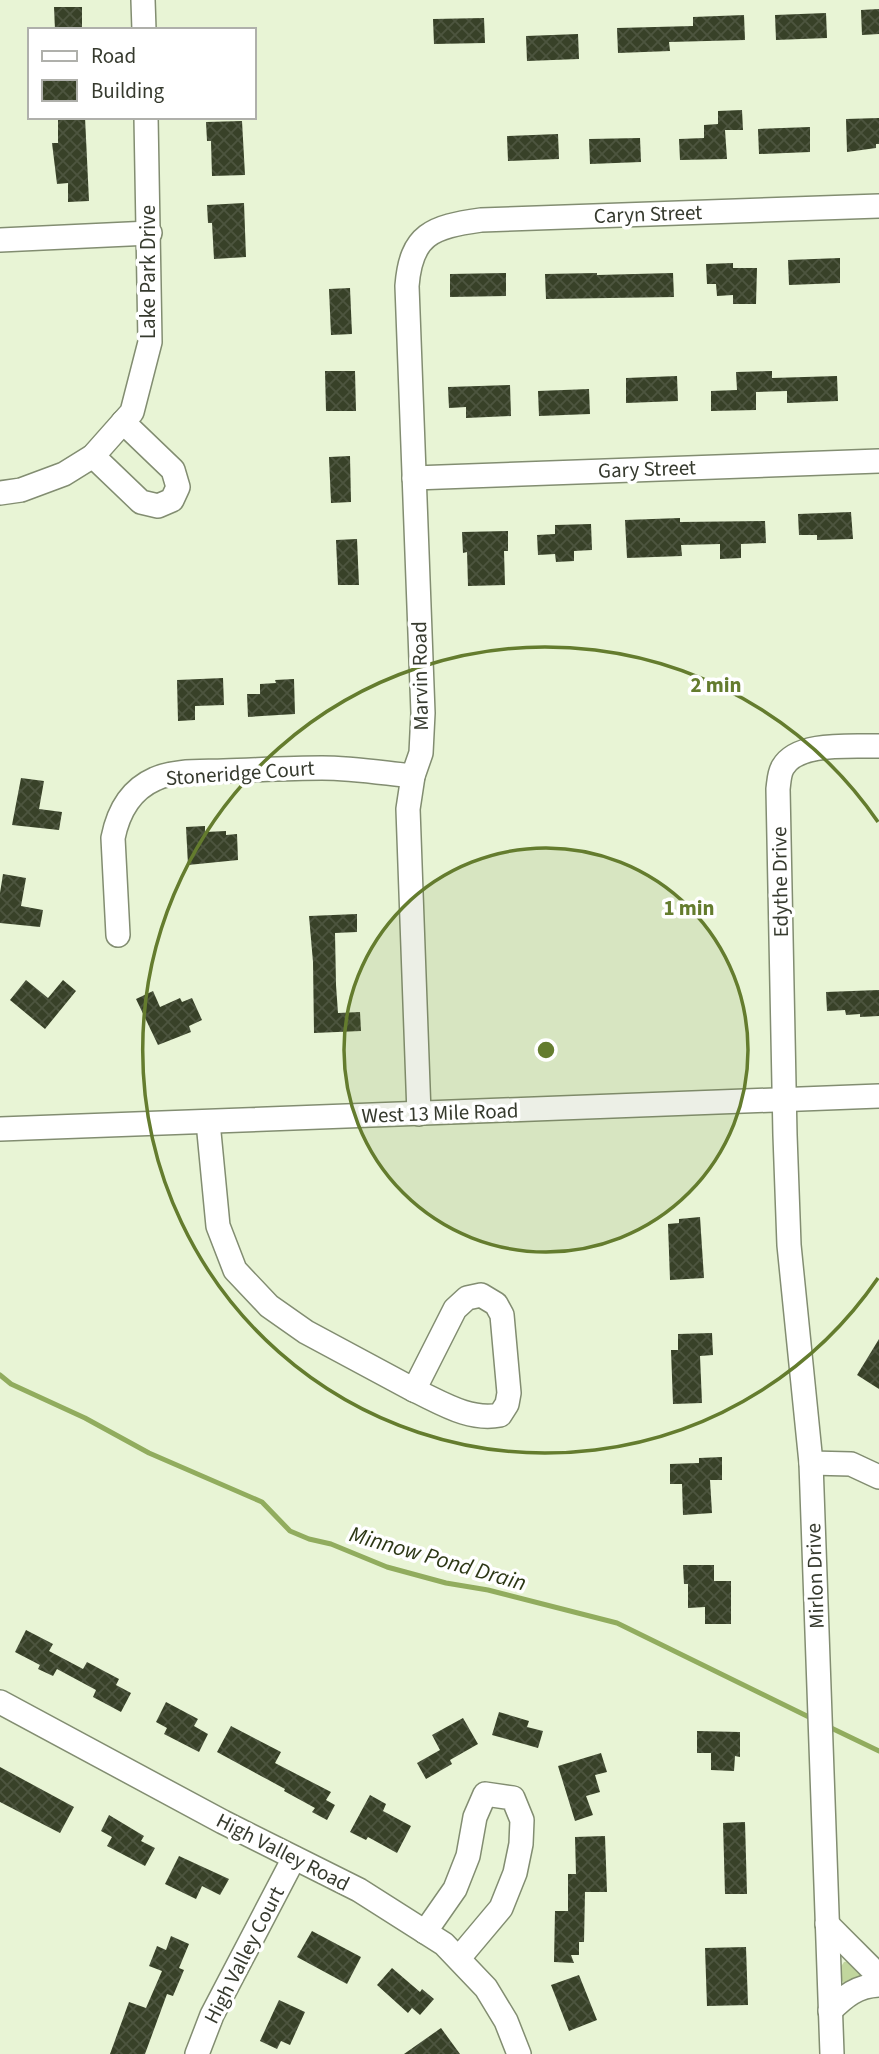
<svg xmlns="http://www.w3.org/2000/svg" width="879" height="2054" font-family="'Source Sans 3',sans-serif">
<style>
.green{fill:#c1d69d}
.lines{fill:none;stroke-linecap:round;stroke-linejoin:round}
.stream{stroke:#91ac5e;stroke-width:5}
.building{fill:url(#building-cross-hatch)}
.minor-casing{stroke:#828d71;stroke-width:26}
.minor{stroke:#fff;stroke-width:23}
.ring{fill:none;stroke:#647c2e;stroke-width:3.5}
.labels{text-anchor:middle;stroke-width:7;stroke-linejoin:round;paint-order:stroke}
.street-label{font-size:21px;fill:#363a2e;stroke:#fff}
.water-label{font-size:23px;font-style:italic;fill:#2c3715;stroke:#fff}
.centre{fill:#647c2e;stroke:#fff;stroke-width:3.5}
.ring-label{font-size:21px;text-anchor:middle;font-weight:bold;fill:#647c2e;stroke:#fff;stroke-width:7;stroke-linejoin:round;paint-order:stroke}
</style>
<defs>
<pattern id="building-cross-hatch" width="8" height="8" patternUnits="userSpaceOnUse" patternTransform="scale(1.75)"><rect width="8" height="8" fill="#384128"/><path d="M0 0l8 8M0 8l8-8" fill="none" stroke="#4d553f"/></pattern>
</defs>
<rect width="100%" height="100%" fill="#e8f4d5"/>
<!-- green -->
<path class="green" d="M849,1961L863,1974L861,1980L845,1985C839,1978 838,1970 844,1962Z"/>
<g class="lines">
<!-- stream -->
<g class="stream">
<polyline points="0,1375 11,1384 85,1418 149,1453 262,1502 290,1531 309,1539 331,1544 387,1567 446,1583 488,1590 617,1623 813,1719"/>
<polyline points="825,1725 879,1751"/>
</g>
</g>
<!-- building -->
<g class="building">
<polygon points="54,7 82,7 82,30 55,30"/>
<polygon points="879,9 879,34 862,35 861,10"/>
<polygon points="826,13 827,38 776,40 775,15"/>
<polygon points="744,15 745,40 669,42 670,51 618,53 617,28 693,26 693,17"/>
<polygon points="484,18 485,43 434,44 433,19"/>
<polygon points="578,34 579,59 527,61 526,36"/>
<polygon points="742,110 743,130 725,130 727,159 680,160 679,139 704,138 704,125 718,124 718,111"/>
<polygon points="58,117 85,117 89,201 68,202 68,183 57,184 52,143 58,143"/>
<polygon points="879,118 879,144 876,144 876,148 847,152 846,119"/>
<polygon points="242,121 245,175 212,176 211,141 207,141 206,122"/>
<polygon points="810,127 810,152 759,154 758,129"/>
<polygon points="558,134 559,159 508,161 507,136"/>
<polygon points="640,138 641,162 590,164 589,139"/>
<polygon points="244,203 246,257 214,259 212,223 208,223 207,205"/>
<polygon points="840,258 840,283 789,285 788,260"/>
<polygon points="733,263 733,268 757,268 756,304 733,304 733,295 717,296 716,284 707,284 706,264"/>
<polygon points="506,273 506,296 450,297 450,274"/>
<polygon points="597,273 597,275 673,273 674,297 546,299 545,274"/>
<polygon points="350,288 352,334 331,335 329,289"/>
<polygon points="325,371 355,371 356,411 326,411"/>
<polygon points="772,371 772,378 837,376 838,401 787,403 787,391 756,392 756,410 711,411 711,391 737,390 736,372"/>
<polygon points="677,376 678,401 626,403 626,378"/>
<polygon points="510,385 511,416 466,418 466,407 449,408 448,387"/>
<polygon points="589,389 590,414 539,416 538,391"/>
<polygon points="350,456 351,502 331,503 329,457"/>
<polygon points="851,512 853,539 817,540 817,535 799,535 798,514"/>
<polygon points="680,518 680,522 765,521 766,543 741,544 741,558 720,559 720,544 681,545 682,556 627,558 625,520"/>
<polygon points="591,524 592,550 574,551 574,561 556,562 555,554 538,555 537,535 555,534 555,525"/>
<polygon points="508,531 508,551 504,551 505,585 468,586 467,552 463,553 462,532"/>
<polygon points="357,539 359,585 338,585 336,540"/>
<polygon points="223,678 224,705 195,706 195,720 178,721 177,680"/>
<polygon points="294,679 295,714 248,717 247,694 260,694 260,684 276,683 275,680"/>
<polygon points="21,778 44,781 39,809 62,812 59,830 12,825"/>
<polygon points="205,826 205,832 226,831 226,835 237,834 238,860 188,865 186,827"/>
<polygon points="3,874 26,878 21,906 43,910 40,927 0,923 0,893"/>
<polygon points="357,914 357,932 335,933 336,985 338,1013 360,1012 361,1031 314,1033 313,962 309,916"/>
<polygon points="26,980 48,998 63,980 76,991 45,1029 10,1000"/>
<polygon points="879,990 879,1016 860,1017 860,1014 846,1015 845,1010 827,1011 826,992"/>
<polygon points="153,991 160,1007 180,998 182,1002 192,998 202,1020 189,1026 191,1032 158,1045 136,999"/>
<polygon points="700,1217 704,1278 670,1280 668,1224 679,1223 679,1219"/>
<polygon points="712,1333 713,1355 700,1356 702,1403 673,1404 671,1350 678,1350 678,1334"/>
<polygon points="879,1339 879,1389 857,1375"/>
<polygon points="722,1457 722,1480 710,1480 712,1513 683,1515 682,1484 670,1484 670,1464 699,1463 699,1458"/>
<polygon points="683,1565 714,1565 714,1581 731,1581 731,1624 705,1624 705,1607 688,1608 688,1584 684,1584"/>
<polygon points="26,1630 53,1644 49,1651 83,1669 87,1662 119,1679 116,1685 131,1693 121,1712 93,1697 96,1690 57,1669 53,1676 38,1669 40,1665 15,1652"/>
<polygon points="166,1702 198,1719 194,1726 208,1734 199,1752 164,1734 167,1728 156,1722"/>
<polygon points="499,1712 529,1721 527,1727 543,1731 538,1748 492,1735"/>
<polygon points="463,1718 478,1744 450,1760 452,1764 426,1779 417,1763 440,1750 432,1735"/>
<polygon points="231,1726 281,1752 275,1763 331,1792 326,1800 335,1805 327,1820 312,1812 315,1808 284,1791 285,1789 217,1752"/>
<polygon points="697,1731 740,1732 740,1757 735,1756 734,1771 711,1770 711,1753 697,1753"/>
<polygon points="601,1753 607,1772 595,1775 600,1792 586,1796 593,1815 575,1821 558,1766"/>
<polygon points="0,1767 74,1807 60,1833 0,1802"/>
<polygon points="370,1795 386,1804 383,1811 411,1826 397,1853 368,1837 366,1840 350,1832"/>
<polygon points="109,1815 144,1836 141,1841 155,1848 145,1866 107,1846 112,1837 101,1831"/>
<polygon points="745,1822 747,1894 725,1894 723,1823"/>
<polygon points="605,1836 607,1892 585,1892 584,1942 579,1942 579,1955 571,1955 574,1963 554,1962 555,1911 568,1911 568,1874 576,1874 575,1837"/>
<polygon points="179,1856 229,1879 220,1895 202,1886 196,1899 165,1884"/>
<polygon points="312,1931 361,1957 347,1984 297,1957"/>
<polygon points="171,1936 189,1944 179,1968 184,1970 173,1996 167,1994 145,2054 110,2054 129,2002 146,2008 162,1971 149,1966 157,1946 166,1950"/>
<polygon points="746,1947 748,2005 707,2006 705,1948"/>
<polygon points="392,1968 420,1992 422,1989 434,1999 420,2015 412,2008 408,2013 377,1985"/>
<polygon points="579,1975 597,2020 569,2031 551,1985"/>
<polygon points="279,2000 305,2012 290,2045 281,2041 277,2049 260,2041"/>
<polygon points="441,2028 460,2054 404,2054"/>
</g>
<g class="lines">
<defs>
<g id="minor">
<polyline points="143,0 144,30"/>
<polyline points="0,240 150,233"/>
<polyline points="93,456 141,502 158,506 172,500 178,487 173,470 123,422"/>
<polyline points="414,478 879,461"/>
<polyline points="0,493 21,490 64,474 93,456 132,412 150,342 146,117"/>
<path d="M118,935L113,838C118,813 130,790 155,779C174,770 203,772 224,771C257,770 289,768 322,768C352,768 383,773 413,776"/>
<path d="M419,1114L408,809L413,776L421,753L423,713L407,286C411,234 432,227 481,220L879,206"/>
<polyline points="208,1122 218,1226 235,1270 269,1306 306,1332 414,1390"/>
<polyline points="0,1129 879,1096"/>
<path d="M481,1295L496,1304L502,1315L509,1393L507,1404L500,1415C469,1421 442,1403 414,1390L455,1309L467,1298Z"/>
<polyline points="811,1463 851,1464 879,1477"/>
<polyline points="0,1702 223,1822 359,1890 444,1944 486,1988 506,2021 519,2054"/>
<polyline points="827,1924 879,1976"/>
<polyline points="425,1932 455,1889 468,1856 475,1817 485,1794 513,1798 522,1820 521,1844 515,1873 501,1908 459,1958"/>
<path d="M830,2011C845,1996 857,1986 879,1985"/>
<polyline points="197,2054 212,2015 294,1858"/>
<path d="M832,2054L811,1463L789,1245L785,1135L778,789C779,782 779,773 783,767C798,741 852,747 879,746"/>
</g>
</defs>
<!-- minor casing -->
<use href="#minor" class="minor-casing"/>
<!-- minor -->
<use href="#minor" class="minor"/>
</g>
<!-- distance rings -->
<circle cx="546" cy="1050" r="202" fill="#647c2e" fill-opacity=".12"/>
<g class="ring">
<circle cx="546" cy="1050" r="202"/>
<path d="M878 1278A403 403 0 1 1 878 822"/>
</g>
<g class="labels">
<!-- street labels -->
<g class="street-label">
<text transform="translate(648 214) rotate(-2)" y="7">Caryn Street</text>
<text transform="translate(148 272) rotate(-90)" y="7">Lake Park Drive</text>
<text transform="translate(647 469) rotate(-2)" y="7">Gary Street</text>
<text transform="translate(420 676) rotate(-91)" y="7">Marvin Road</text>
<text transform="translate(240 773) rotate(-4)" y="7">Stoneridge Court</text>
<text transform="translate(780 882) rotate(-91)" y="7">Edythe Drive</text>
<text transform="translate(440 1113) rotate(-2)" y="7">West 13 Mile Road</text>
<text transform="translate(815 1576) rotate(-92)" y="7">Mirlon Drive</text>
<text transform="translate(283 1852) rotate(27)" y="7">High Valley Road</text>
<text transform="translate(244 1955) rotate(-63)" y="7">High Valley Court</text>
</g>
<!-- water labels -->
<g class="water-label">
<text transform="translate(438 1558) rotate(16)" y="8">Minnow Pond Drain</text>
</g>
</g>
<circle cx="546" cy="1050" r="10" class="centre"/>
<g class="ring-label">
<text x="716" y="692">2 min</text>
<text x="689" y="915">1 min</text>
</g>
<!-- legend -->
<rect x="28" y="28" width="228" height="91" fill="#ffffff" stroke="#afb0ab" stroke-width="2"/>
<rect x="42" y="51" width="35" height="10" fill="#ffffff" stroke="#afb0ab" stroke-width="2"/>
<text x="91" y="63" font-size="21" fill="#363a2e">Road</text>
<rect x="42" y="80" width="35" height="21" fill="url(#building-cross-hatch)" stroke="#afb0ab" stroke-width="2"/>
<text x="91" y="98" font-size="21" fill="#363a2e">Building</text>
</svg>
